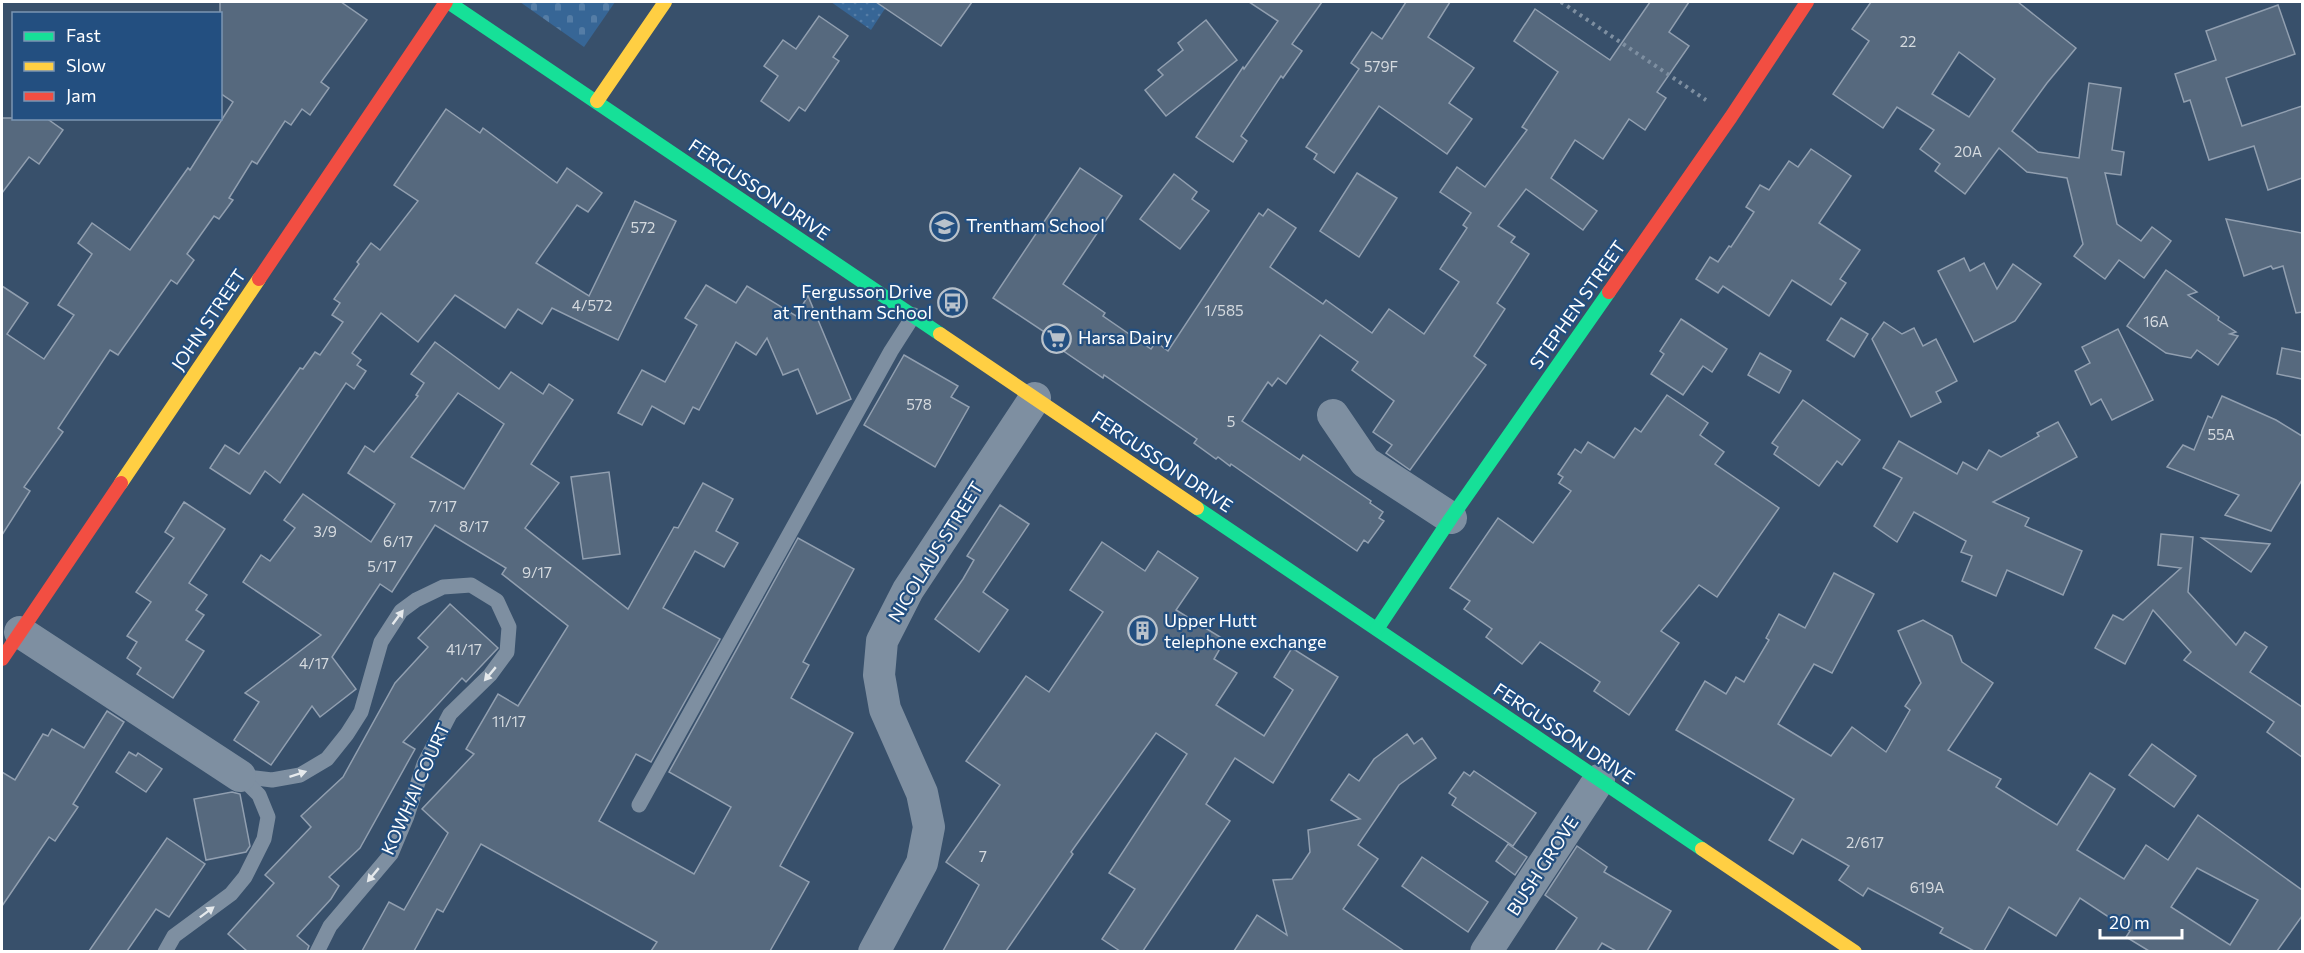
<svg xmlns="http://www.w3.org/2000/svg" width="2304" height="953" font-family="Commissioner,sans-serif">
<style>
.green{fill:url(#green-dots)}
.cemetery{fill:url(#cemetery-stones)}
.building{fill:#56697e;stroke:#919fb0;stroke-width:1.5;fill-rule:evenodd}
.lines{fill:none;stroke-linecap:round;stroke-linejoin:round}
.path{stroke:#7e8fa1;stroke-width:4;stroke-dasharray:3 4.5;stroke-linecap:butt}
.lane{stroke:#7e8fa1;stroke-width:15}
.street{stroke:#7e8fa1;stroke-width:32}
.fast{stroke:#16e098;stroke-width:14}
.slow{stroke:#ffcf43;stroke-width:14}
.jam{stroke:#f24e42;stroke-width:14}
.oneway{fill:#e5e9ec}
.labels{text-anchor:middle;stroke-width:4.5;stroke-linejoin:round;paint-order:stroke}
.number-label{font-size:15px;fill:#d5dadf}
.street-label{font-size:18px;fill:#fff;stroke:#234f80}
.poi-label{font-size:18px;fill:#fff;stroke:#234f80;text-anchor:start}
</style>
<defs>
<pattern id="green-dots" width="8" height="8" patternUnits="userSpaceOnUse" patternTransform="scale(1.5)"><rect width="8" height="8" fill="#376696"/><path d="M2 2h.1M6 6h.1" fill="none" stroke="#557da6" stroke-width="1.8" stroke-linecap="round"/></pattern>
<pattern id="cemetery-stones" width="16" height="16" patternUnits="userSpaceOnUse" patternTransform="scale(1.5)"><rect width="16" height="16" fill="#376696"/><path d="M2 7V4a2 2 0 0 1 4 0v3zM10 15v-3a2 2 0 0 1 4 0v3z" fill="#557da6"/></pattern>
</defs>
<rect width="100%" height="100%" fill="#38506b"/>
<!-- green -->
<polygon class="green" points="831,2 886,2 886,7 871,30"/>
<!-- cemetery -->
<polygon class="cemetery" points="520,2 615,2 584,47"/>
<!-- building -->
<g class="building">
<polygon points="220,2 341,2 367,20 321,82 329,88 310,115 302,109 291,125 285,121 257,164 252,161 229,198 233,200 219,219 214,216 187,254 194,260 177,284 171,280 118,355 110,350 58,428 63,432 24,487 30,491 2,535 2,286 28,303 7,334 44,359 74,315 58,305 92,254 78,243 92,223 130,250 188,168 190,170 233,102 220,93"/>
<polygon points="876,2 972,2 941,46"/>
<polygon points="1249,2 1322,2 1292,44 1302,51 1283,78 1281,76 1241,136 1247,141 1233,162 1196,137 1243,67 1244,69 1278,21"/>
<polygon points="1406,2 1450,2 1428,37 1474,68 1449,103 1472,119 1447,154 1379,106 1334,173 1314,159 1317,154 1306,147 1359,69 1351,63 1372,32 1382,39"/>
<polygon points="1650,2 1689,2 1669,32 1689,46 1657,92 1666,98 1645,130 1629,119 1603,159 1575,140 1551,178 1597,211 1583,230 1526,189 1498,226 1515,237 1511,242 1529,254 1497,303 1505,309 1474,356 1486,365 1410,470 1386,453 1392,445 1373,432 1394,401 1352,370 1358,362 1320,335 1286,384 1278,378 1272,386 1268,382 1242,421 1300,460 1303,455 1371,501 1370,503 1383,512 1379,518 1384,521 1368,543 1364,540 1357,551 1231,464 1230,466 1218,457 1216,459 1194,443 1197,439 1104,375 1103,378 1046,339 1049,335 993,298 1080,168 1122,196 1063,284 1105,313 1103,316 1151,349 1156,342 1168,351 1259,213 1263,216 1268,209 1296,228 1270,267 1323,304 1326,300 1372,333 1389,309 1424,334 1459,282 1440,269 1467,228 1463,225 1471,213 1440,192 1457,167 1485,187 1527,130 1522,127 1558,72 1514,41 1535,9 1610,60"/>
<path d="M1871,2H2018L2076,48L2047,83L2012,131L2038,152L2079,158L2089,83L2121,88L2112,150L2124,152L2121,175L2105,173L2117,224L2141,241L2152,227L2171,241L2144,278L2119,260L2105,279L2074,256L2083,244L2067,178L2027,172L1999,148L1965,194L1935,171L1940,164L1920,149L1934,130L1897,107L1883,128L1833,94L1869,41L1852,29ZM1959,52L1995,79L1969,117L1932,94Z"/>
<polygon points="2278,5 2295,54 2226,78 2242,126 2302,106 2302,178 2268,190 2254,146 2209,160 2190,100 2184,102 2175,74 2216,60 2206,31"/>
<polygon points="819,16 848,36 833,57 839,61 805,111 799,107 789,121 761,101 778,76 764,66 783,40 796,49"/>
<polygon points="1206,20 1237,60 1166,116 1145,90 1163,75 1158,70 1183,50 1178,43"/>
<polygon points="446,109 480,133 483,128 557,183 567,168 602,193 588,212 577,205 536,263 589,296 635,201 676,221 618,340 552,308 542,324 518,309 505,328 455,295 418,342 381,313 352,353 361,360 357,365 366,371 354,389 346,383 280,483 265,471 250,494 210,468 225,445 239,454 300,368 303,369 315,352 320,355 343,322 332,315 340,303 334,299 359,264 357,262 371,243 380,250 418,201 394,185"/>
<polygon points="2,118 46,118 63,130 39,164 29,157 2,193"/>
<polygon points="1811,149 1851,176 1819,223 1860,250 1840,279 1846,283 1831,305 1792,280 1769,316 1723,286 1718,293 1696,279 1710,257 1718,262 1729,246 1731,247 1754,212 1746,207 1760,185 1769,190 1789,161 1798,167"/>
<polygon points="1357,173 1397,198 1359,257 1320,231"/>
<polygon points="1174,174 1197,192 1192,199 1209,211 1180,249 1140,219"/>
<polygon points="2226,219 2302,233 2302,312 2296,313 2283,266 2273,269 2271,266 2244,276"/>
<polygon points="1964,258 1970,271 1984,263 1997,289 2013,264 2041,284 2015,321 1974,342 1938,271"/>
<polygon points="2166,270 2197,292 2188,295 2219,317 2218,320 2236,332 2230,334 2238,336 2218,365 2197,350 2191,358 2166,353 2127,326"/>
<polygon points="706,285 736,303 747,286 796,316 808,296 851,399 817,414 798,369 783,375 767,338 756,355 736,342 699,410 693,407 684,424 652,406 642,425 618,413 642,370 665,382 697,325 685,318"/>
<polygon points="1841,318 1868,334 1854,357 1827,340"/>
<polygon points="1681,319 1727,349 1712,372 1703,366 1683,395 1651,374 1664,354 1660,351"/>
<polygon points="1884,322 1902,334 1914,328 1923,346 1936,339 1957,381 1936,392 1941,402 1911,417 1872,339"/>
<polygon points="2118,329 2153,400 2112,420 2101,399 2091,405 2075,371 2090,363 2082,347"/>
<path d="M435,342L499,389L511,372L543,394L549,384L573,400L531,464L559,483L525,528L628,609L674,527L678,528L703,483L733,499L716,531L738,543L724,567L695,551L663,608L720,639L651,762L636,754L599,821L694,874L731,807L669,772L798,538L854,569L803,662L809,665L791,698L853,733L780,866L809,882L770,951H651L657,942L481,844L443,912L437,909L414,951H362L389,902L404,910L448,833L422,809L474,754L466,749L498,694L518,706L568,626L502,574L506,568L435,525L392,592L380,584L332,657L356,689L320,717L312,706L271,765L234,740L259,702L245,693L321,635L243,582L261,555L270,561L295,528L284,520L303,494L371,542L395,504L348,473L365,446L374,452L418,396L416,395L424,383L411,374ZM458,393L504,424L464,489L411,457Z"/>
<polygon points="2282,348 2302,352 2302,379 2277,374"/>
<polygon points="1760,353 1791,371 1779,393 1748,375"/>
<polygon points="904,355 958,386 951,397 969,407 935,467 864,425"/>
<polygon points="1667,395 1708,423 1700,435 1724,452 1715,464 1779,508 1717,597 1699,585 1661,631 1679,643 1629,715 1594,691 1600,682 1540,642 1522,664 1486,637 1492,629 1464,609 1470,601 1450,588 1498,518 1533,543 1571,491 1559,483 1563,477 1558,474 1575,449 1581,453 1588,442 1614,458 1635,428 1641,432"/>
<polygon points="2222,396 2276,420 2302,436 2302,480 2271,531 2225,515 2239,495 2167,467 2183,445 2194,450 2208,416 2212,418"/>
<polygon points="1803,400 1860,440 1842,465 1837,461 1819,486 1774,454 1778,447 1772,443"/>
<polygon points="2058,422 2077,457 1993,502 2029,518 2025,526 2082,551 2063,595 2007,570 1996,596 1962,581 1972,556 1961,552 1966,541 1914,512 1897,542 1874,526 1902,478 1883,468 1899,441 1957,474 1963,462 1977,470 1989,450 2001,457 2039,436 2037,433"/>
<polygon points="609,472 620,554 583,559 571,477"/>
<polygon points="184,502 225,529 189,583 207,595 196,610 204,615 186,640 204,651 173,698 137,674 141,668 127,658 137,642 127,636 151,602 136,592 174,538 165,532"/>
<polygon points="1000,505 1029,524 983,592 1008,610 979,652 935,619 963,579 974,560 967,556"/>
<polygon points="2161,534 2193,537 2188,592 2236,645 2245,632 2267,647 2250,672 2302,707 2302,757 2267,732 2274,722 2184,660 2191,652 2153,610 2125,664 2095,648 2113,615 2123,620 2181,568 2158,565"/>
<polygon points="2202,538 2270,544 2251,572"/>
<polygon points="1102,542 1145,571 1158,551 1198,578 1176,610 1225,640 1214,659 1237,673 1216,705 1264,736 1293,690 1274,677 1292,648 1338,677 1273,783 1235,758 1206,804 1230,821 1143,951 1120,951 1102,939 1135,889 1109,873 1187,754 1156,733 1071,852 1073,854 1006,951 943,951 979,885 946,862 1000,785 966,761 1026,676 1049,692 1103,612 1070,590"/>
<path d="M1834,573L1874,594L1832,673L1814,664L1778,724L1831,756L1852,727L1886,752L1910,710L1905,706L1921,683L1898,631L1923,620L1952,636L1962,662L1993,683L1948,750L2001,779L1996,787L2057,825L2090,773L2115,789L2077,850L2124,879L2146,845L2168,860L2198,815L2302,890V916L2277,951H2149L2126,937L2130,931L2080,898L2056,936L2009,907L1984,951H1974L1940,933L1943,928L1868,888L1863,896L1839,880L1849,866L1802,839L1793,854L1769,840L1794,799L1676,730L1705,681L1726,694L1736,677L1744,682L1769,640L1766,638L1779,614L1805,628ZM2197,868L2258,900L2230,945L2171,907Z"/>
<polygon points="450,604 498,648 466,682 462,678 403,742 415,749 360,848 329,877 339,886 331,899 297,936 309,946 307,951 247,951 228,934 274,883 265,875 311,827 301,816 343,777 395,683 428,647 418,638"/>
<polygon points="107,711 124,722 73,804 78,807 55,841 49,837 2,906 2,772 15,780 43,734 48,736 52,729 84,748"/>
<polygon points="1407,734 1414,744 1422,738 1436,758 1399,785 1358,845 1378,859 1343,909 1404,951 1234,951 1257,915 1287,935 1273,880 1292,879 1310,852 1308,830 1360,819 1331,800 1349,774 1359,781 1374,759"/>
<polygon points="2152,744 2196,776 2174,807 2129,775"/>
<polygon points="129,752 136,756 138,753 162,769 146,792 116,772"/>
<polygon points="1474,771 1536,813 1513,846 1452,805 1456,798 1449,793 1464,772 1470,776"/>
<polygon points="232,792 240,794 250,846 246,852 206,860 194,799"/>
<polygon points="167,838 205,864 169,917 156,909 127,951 89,951"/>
<polygon points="1508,844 1527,857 1515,875 1496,861"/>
<polygon points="1577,846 1607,867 1604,872 1671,911 1647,951 1616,951 1602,943 1597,951 1555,951 1577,918 1545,895"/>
<polygon points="1422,857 1488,902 1468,932 1402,886"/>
</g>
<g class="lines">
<!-- path -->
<polyline class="path" points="1561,2 1706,100"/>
<!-- lane -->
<g class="lane">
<polyline points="240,776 272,780 300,775 327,759 347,734 361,712 381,642 401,611 416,600 443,587 471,585 497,601 509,627 507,652 490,675 450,714 424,764 407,816 391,854 330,926 317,952"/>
<polyline points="639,805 891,351 914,315"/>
<polyline points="165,952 174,936 231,894 245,877 264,839 268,817 259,795 240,776"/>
</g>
<!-- street -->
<g class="street">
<polyline points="1333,415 1365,462 1451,518"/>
<polyline points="20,632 240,776"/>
<polyline points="874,952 922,863 929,827 922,793 885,709 879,675 882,641 908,590 1035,398"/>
<polyline points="1486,952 1599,780"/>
</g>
<!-- fast -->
<g class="fast">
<polyline points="448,2 940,334"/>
<polyline points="1197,508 1702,849"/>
<polyline points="1377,629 1451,518 1609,292"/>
</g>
<!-- slow -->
<g class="slow">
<polyline points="597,101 665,2"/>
<polyline points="940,334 1197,508"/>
<polyline points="121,483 259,279"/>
<polyline points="1702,849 1855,952"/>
</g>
<!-- jam -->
<g class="jam">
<polyline points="259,279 446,2"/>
<polyline points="1609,292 1731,117 1807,2"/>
<polyline points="2,659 121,483"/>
</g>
</g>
<!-- one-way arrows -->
<defs><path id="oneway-solid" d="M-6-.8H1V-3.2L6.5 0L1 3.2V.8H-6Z" transform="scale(1.5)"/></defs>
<g class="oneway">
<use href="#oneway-solid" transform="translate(398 617) rotate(-53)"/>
<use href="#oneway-solid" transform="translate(490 674) rotate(130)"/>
<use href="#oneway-solid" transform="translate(298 774) rotate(-18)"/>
<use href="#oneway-solid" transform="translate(373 875) rotate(130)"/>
<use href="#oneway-solid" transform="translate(207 912) rotate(-37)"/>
</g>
<!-- icons -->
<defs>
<symbol id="school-ring" viewBox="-11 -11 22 22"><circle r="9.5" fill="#234f80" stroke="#b9c2cb" stroke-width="1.5"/><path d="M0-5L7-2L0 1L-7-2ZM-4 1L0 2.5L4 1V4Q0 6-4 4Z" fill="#b9c2cb"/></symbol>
<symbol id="bus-ring" viewBox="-11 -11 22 22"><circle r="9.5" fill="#234f80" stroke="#b9c2cb" stroke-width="1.5"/><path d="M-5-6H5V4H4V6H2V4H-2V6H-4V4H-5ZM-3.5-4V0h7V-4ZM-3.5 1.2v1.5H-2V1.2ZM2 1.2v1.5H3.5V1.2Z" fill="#b9c2cb"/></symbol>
<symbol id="supermarket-ring" viewBox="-11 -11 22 22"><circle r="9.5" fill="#234f80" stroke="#b9c2cb" stroke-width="1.5"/><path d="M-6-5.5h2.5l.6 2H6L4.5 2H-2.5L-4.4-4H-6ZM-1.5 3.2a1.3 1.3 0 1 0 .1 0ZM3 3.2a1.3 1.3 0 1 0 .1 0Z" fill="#b9c2cb"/></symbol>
<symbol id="building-ring" viewBox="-11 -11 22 22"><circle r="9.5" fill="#234f80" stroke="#b9c2cb" stroke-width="1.5"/><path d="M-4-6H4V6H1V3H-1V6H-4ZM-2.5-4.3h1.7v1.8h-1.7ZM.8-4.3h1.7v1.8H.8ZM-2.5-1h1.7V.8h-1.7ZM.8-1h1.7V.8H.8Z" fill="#b9c2cb"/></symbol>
</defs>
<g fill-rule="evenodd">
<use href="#school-ring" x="928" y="210" width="33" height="33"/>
<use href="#bus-ring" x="936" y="286" width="33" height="33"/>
<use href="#supermarket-ring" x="1040" y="322" width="33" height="33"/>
<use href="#building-ring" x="1126" y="614" width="33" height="33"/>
</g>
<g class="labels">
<!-- number labels -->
<g class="number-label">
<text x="1908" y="47">22</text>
<text x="1381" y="72">579F</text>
<text x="1968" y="157">20A</text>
<text x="643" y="233">572</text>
<text x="592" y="311">4/572</text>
<text x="1224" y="316">1/585</text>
<text x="2156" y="327">16A</text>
<text x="919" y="410">578</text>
<text x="1231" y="427">5</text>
<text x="2221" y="440">55A</text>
<text x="443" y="512">7/17</text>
<text x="474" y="532">8/17</text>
<text x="325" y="537">3/9</text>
<text x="398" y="547">6/17</text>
<text x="382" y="572">5/17</text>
<text x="537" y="578">9/17</text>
<text x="464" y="655">41/17</text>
<text x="314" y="669">4/17</text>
<text x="509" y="727">11/17</text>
<text x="1865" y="848">2/617</text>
<text x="983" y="862">7</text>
<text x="1927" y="893">619A</text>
</g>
<!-- street labels -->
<g class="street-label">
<text transform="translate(759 190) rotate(34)" y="6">FERGUSSON DRIVE</text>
<text transform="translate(1578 305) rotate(-55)" y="6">STEPHEN STREET</text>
<text transform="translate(209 320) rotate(-56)" y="6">JOHN STREET</text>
<text transform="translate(1162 462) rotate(34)" y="6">FERGUSSON DRIVE</text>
<text transform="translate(936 552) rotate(-58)" y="6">NICOLAUS STREET</text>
<text transform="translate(1564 734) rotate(34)" y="6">FERGUSSON DRIVE</text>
<text transform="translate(416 789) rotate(-66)" y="6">KOWHAI COURT</text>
<text transform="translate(1543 866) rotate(-57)" y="6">BUSH GROVE</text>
</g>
<!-- poi labels -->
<g class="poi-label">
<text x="966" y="232">Trentham School</text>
<text x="932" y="298" text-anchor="end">Fergusson Drive<tspan x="932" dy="21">at Trentham School</tspan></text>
<text x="1078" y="344">Harsa Dairy</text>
<text x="1164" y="627">Upper Hutt<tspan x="1164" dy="21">telephone exchange</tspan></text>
</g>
</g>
<!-- border -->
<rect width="2304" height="953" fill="none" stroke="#ffffff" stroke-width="6"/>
<!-- legend -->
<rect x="12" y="12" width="210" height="108" fill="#234f80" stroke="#7b95b3" stroke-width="1.5"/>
<rect x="24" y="32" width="30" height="9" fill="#16e098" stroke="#7b95b3" stroke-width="1.5"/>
<text x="66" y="42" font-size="18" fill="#ffffff">Fast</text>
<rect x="24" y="62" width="30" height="9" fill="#ffcf43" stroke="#7b95b3" stroke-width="1.5"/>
<text x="66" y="72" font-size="18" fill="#ffffff">Slow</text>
<rect x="24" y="92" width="30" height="9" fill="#f24e42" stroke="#7b95b3" stroke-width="1.5"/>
<text x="66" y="102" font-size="18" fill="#ffffff">Jam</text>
<!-- scale -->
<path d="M2100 929v9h82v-9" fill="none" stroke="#ffffff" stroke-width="3"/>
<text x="2109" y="929" font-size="18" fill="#ffffff" stroke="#234f80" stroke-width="4.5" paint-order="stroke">20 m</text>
</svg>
